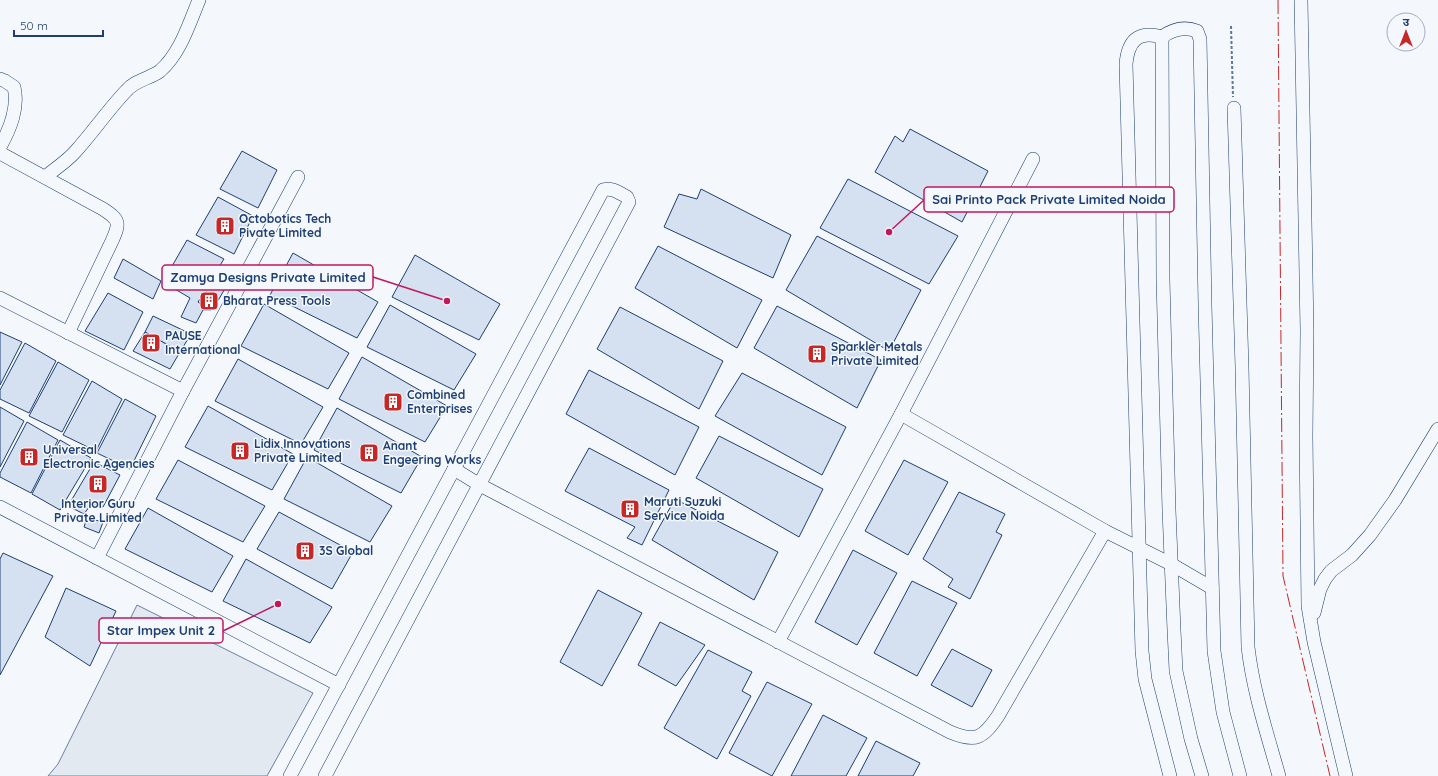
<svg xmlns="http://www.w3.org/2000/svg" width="1438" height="776" font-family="Quicksand,'Noto Sans Devanagari',sans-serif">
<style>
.green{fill:#e3e9f0;stroke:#687fa3}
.building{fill:#d5e0f0;stroke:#1d3f73}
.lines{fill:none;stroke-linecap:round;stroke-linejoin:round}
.minor-casing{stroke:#1d3f73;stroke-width:14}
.path{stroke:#5e769c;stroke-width:2;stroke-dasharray:3 2;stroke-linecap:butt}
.minor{stroke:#f4f7fb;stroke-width:13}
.power{stroke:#c62828;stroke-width:1;stroke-dasharray:14 3 2 3;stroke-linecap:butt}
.labels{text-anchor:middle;stroke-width:3;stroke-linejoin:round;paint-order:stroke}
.poi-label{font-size:12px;font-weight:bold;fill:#1d3f73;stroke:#f4f7fb;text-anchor:start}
.leader{fill:none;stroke:#c2185b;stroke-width:1.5}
.callout-dot{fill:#c2185b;stroke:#f4f7fb;stroke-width:1.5}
.callout{fill:#f4f7fb;stroke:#c2185b;stroke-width:1.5}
.callout-label{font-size:13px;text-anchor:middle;font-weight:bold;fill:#1d3f73}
</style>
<rect width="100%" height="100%" fill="#f4f7fb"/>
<!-- green -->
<polygon class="green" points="137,605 313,693 267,776 48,776 58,764"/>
<!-- building -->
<g class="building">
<polygon points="910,129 988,171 962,222 875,172 895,136 903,142"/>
<polygon points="242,151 277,170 258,208 220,189"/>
<polygon points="848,179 958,236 929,284 820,228"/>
<polygon points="701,189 791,235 773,278 664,227 679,194 697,199"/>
<polygon points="218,197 253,216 234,254 196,235"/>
<polygon points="817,236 921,290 889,351 786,290"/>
<polygon points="187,240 224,259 212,278 227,285 219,299 206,292 198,302 211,310 203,310 196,323 181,317 190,298 163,282"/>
<polygon points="658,246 762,300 737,348 635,288"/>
<polygon points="293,253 378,302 357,338 270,295"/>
<polygon points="415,255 500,304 479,340 392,297"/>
<polygon points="123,259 161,281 153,299 114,278"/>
<polygon points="206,292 219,299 211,310 198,302"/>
<polygon points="108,293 143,312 124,350 85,331"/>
<polygon points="264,304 349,353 328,389 241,346"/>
<polygon points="390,305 476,354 454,390 367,347"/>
<polygon points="777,306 881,360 857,408 754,348"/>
<polygon points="620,307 723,361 699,409 597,349"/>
<polygon points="153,316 191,334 180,352 145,332"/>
<polygon points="0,332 22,342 0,385"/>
<polygon points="145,332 180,352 170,369 133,351"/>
<polygon points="25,343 56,361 29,413 0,399 0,390"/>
<polygon points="362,357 447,406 425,442 339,399"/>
<polygon points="238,359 323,407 301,444 215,401"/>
<polygon points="58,362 89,380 62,432 29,416"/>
<polygon points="589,370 699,427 675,475 566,414"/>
<polygon points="742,373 846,427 822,475 715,416"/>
<polygon points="92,381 122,399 96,451 63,435"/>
<polygon points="125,399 156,416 130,469 97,453"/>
<polygon points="208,406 293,454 272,490 185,447"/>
<polygon points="0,407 24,421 0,467"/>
<polygon points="337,408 422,457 401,493 314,450"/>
<polygon points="27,422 58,440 31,493 0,477 0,473"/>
<polygon points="719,436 823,489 799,537 696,478"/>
<polygon points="60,440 91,458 60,510 32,494"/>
<polygon points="589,448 669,490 642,545 627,538 635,527 565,491"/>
<polygon points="307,457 392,506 370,542 284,499"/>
<polygon points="178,460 265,506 243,542 156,499"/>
<polygon points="904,460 948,482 908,555 865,531"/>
<polygon points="94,462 120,475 103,507 92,503 84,514 68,506"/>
<polygon points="959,492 1005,514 996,532 1002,535 970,599 948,587 953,579 923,559"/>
<polygon points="675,499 778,552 754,600 652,540"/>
<polygon points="148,508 233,556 212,592 125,549"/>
<polygon points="279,512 353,552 332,589 257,549"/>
<polygon points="87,518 103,522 99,533 84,527"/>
<polygon points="853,550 897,573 857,645 815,622"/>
<polygon points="3,553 53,576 0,675 0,559"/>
<polygon points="246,559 332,607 310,643 223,601"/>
<polygon points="912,581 957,603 917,676 874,653"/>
<polygon points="66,588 116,611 90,666 45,637"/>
<polygon points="598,590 642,613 602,686 560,662"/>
<polygon points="660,622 705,645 676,686 638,665"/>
<polygon points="952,649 992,670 972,707 931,685"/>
<polygon points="708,650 752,672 742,691 751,696 717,759 664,728"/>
<polygon points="767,682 812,704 772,776 729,753"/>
<polygon points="823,715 867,738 846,776 791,776"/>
<polygon points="876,741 920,763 913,776 858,776"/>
</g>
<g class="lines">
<defs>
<g id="minor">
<polyline points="1301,0 1307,330 1306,436 1308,606 1314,642 1346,776"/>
<path d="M1162,37C1173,29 1184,26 1197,31L1200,39L1205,305L1214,651L1223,712L1240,776"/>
<path d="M1162,37C1138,30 1128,41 1126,64L1142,651L1145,679L1170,776"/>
<polyline points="1162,37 1163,279 1169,510 1174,630 1176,671 1191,739 1202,776"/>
<path d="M0,79L5,81L14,87C19,108 10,129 0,147"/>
<path d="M1234,108L1242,367L1248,647C1253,691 1267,733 1279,776"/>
<path d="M0,153L103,209C120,220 120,223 112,241L68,333"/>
<path d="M45,177C55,169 67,161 75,152C93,132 108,110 126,91C135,80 149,79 160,71C180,54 189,24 199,0"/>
<polyline points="0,298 183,391"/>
<polyline points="901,414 1105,531 1171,564 1212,588"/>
<path d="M454,469L480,485L950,732C976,743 983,738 998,716L1105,531"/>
<polyline points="0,507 339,685"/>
<polyline points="97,558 183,391 298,177"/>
<polyline points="1314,613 1320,589 1325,579 1331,571 1352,555 1370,535 1395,500 1438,429"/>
<polyline points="778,642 901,414 1033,159"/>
<path d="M290,776L603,190C612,187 619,193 627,197L629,202L325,776"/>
</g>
</defs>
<!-- minor casing -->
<use href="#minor" class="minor-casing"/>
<!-- path -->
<polyline class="path" points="1231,26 1233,97"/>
<!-- minor -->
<use href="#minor" class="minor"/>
<!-- power -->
<polyline class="power" points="1278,0 1283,576 1330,776"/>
</g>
<!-- icons -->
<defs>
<symbol id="building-square" viewBox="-11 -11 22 22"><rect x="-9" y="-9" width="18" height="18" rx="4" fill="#c62828" stroke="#f4f7fb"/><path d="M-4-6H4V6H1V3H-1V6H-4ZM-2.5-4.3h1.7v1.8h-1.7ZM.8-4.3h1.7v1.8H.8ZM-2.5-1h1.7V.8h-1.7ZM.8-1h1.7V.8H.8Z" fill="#fff"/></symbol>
</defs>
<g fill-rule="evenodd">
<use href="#building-square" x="214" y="215" width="22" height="22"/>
<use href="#building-square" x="198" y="290" width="22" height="22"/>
<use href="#building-square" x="140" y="332" width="22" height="22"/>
<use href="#building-square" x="806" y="343" width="22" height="22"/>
<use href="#building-square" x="382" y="391" width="22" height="22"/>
<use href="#building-square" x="229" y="440" width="22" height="22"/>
<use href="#building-square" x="358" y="442" width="22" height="22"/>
<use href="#building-square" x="18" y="446" width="22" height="22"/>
<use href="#building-square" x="87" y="473" width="22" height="22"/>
<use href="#building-square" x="619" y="498" width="22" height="22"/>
<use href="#building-square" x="294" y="540" width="22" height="22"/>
</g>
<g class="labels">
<!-- poi labels -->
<g class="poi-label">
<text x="239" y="223">Octobotics Tech<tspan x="239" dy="14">Pivate Limited</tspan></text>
<text x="223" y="305">Bharat Press Tools</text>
<text x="165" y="340">PAUSE<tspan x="165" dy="14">International</tspan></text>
<text x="831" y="351">Sparkler Metals<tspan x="831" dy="14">Private Limited</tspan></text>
<text x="407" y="399">Combined<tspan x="407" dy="14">Enterprises</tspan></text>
<text x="254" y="448">Lidix Innovations<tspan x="254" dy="14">Private Limited</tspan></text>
<text x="383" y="450">Anant<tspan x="383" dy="14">Engeering Works</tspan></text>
<text x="43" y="454">Universal<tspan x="43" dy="14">Electronic Agencies</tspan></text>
<text x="644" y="506">Maruti Suzuki<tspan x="644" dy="14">Service Noida</tspan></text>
<text x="98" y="508" text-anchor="middle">Interior Guru<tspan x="98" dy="14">Private Limited</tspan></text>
<text x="319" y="555">3S Global</text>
</g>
</g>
<!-- callouts -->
<path class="leader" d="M889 232L924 200M447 301L373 277M278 604L223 631"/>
<g class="callout-dot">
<circle cx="889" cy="232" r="4"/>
<circle cx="447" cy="301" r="4"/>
<circle cx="278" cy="604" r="4"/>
</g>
<g class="callout">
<rect x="924" y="187" width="250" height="25" rx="4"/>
<rect x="162" y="265" width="211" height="25" rx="4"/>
<rect x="99" y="618" width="124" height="25" rx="4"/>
</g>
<g class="callout-label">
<text x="1049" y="204">Sai Printo Pack Private Limited Noida</text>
<text x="268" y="282">Zamya Designs Private Limited</text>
<text x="161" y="635">Star Impex Unit 2</text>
</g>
<!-- north arrow -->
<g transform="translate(1406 32)"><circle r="19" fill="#f4f7fb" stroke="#9eadc5"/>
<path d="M0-3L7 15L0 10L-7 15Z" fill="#c62828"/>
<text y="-6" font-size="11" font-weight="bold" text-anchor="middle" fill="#1d3f73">उ</text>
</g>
<!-- scale -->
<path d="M14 30v6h89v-6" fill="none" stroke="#1d3f73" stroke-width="2"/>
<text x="20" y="30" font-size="12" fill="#1d3f73" stroke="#f4f7fb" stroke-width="3" paint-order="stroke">50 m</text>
</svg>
